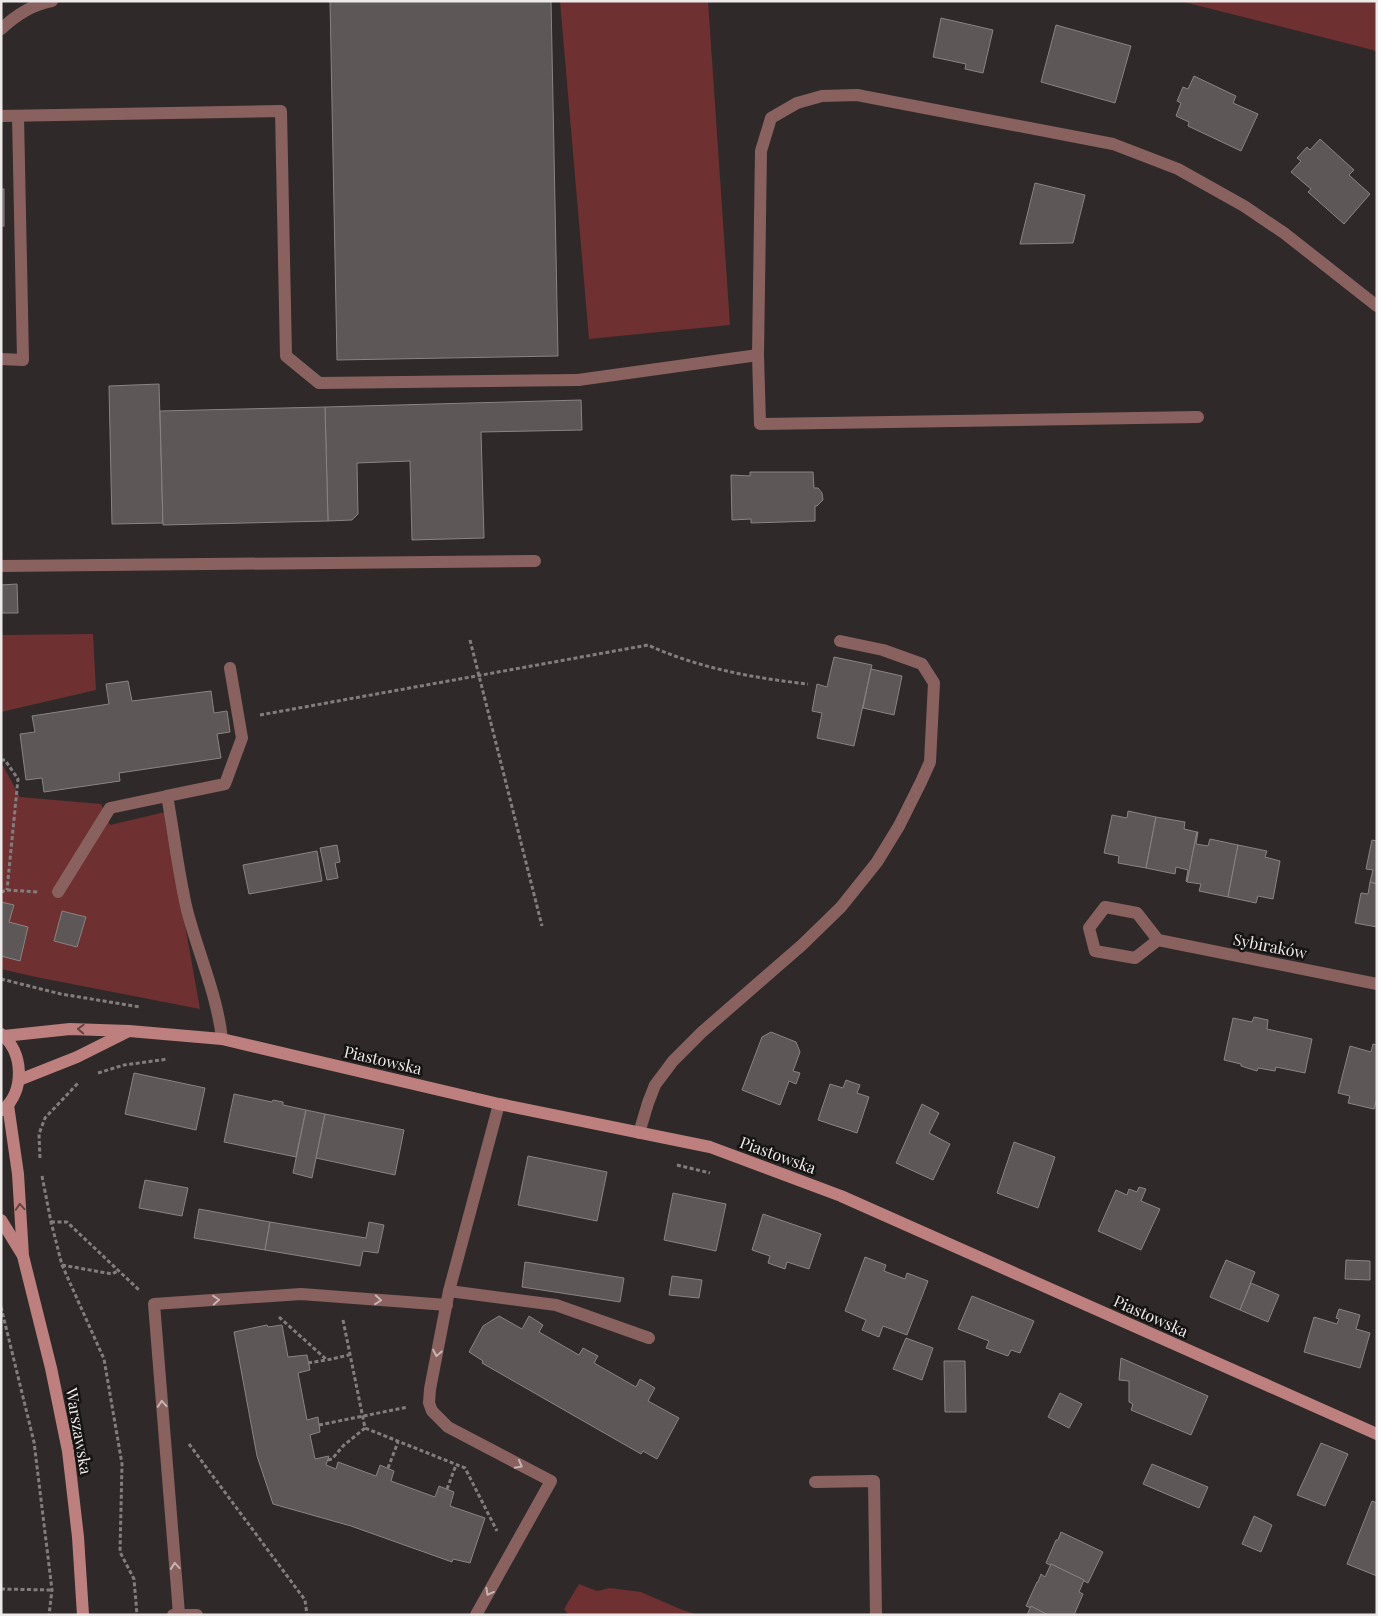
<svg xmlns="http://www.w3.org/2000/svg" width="1378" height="1616" font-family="'Playfair Display',serif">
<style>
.green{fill:#6e3030}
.building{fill:#5d5757;stroke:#8a8383}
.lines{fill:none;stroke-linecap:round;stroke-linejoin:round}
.path{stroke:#837e7e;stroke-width:3;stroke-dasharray:4 2.5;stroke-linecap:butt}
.lane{stroke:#896260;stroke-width:12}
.street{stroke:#896260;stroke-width:12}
.secondary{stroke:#bd807e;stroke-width:12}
.oneway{stroke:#614443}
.oneway2{stroke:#c6b4b3}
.labels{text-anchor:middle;stroke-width:5;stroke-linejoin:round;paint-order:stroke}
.street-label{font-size:16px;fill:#eeeaea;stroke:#161313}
</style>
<rect width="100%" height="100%" fill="#2f2a29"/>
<!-- green -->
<g class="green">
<polygon points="560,1 708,1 730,325 589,339"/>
<polygon points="1180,1 1377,1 1377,52 1373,50"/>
<polygon points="93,634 96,690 1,712 1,635"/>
<polygon points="1,766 3,766 20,797 101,804 110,825 165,812 200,1009 36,977 1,969"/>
<polygon points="579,1584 597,1591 610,1588 641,1592 680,1609 698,1615 569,1615 564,1609"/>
</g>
<!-- building -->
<g class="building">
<polygon points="330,1 551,1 558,356 337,360"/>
<polygon points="941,18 993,30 983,73 965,69 966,64 933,57"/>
<polygon points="1056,25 1131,46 1115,103 1041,82"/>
<polygon points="1194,76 1236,96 1233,103 1258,114 1241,151 1188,126 1189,122 1176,116 1181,103 1177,101 1183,87 1188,89"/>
<polygon points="1320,139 1354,170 1349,175 1370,194 1344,224 1308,192 1311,189 1291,172 1301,161 1297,158 1307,147 1310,150"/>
<polygon points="1035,183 1085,195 1073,243 1020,244"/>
<rect x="1" y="189" width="3" height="37"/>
<polygon points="159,384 163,523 112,524 109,386"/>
<polygon points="581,400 582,430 481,432 484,538 412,540 410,461 357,463 358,514 352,520 328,521 325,407"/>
<polygon points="325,407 328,521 163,525 160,411"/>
<polygon points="750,472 813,472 814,488 818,488 822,493 823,500 817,506 815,506 815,521 751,523 751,519 732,520 731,475 750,476"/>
<polygon points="17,584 18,613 1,613 1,585"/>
<polygon points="834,657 872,665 854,746 817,738 822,713 812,711 817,684 827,687"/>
<polygon points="871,669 902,676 894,715 863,708"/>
<polygon points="128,681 132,701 211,691 214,713 227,711 230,732 217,734 221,758 119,773 120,781 44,792 42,778 26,780 20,734 35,732 32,716 109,704 106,684"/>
<polygon points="1128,811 1156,817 1146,868 1118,863 1119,856 1104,853 1112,815 1127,818"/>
<polygon points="1156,817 1185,822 1184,829 1197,832 1187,882 1186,881 1188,870 1176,867 1175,874 1146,868"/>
<polygon points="1197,832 1198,832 1196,844 1208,846 1210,839 1238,845 1228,897 1199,891 1201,884 1187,882"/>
<polygon points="1372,840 1377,841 1377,884 1370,882 1373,870 1366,869"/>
<polygon points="337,845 340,862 335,863 338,878 327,880 320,848"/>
<polygon points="1238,845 1267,851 1265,857 1280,861 1273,899 1258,896 1256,903 1228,897"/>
<polygon points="317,851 322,881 249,894 243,865"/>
<polygon points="1370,882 1377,884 1377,927 1355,923 1361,893 1368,894"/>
<polygon points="1,902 14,905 9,922 28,927 20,961 1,956"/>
<polygon points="62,911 86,917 77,947 54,941"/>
<polygon points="1254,1017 1268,1020 1267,1029 1312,1039 1305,1073 1276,1067 1275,1071 1258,1068 1257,1071 1241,1066 1241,1064 1224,1060 1233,1018 1252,1022"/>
<polygon points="771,1032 796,1042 800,1052 793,1071 800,1073 796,1084 789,1081 780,1105 742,1090 762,1037"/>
<polygon points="1373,1044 1377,1045 1377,1098 1374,1109 1348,1103 1350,1096 1338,1093 1350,1046 1371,1052"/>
<polygon points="134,1073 205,1088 196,1130 125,1114"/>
<polygon points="846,1080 860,1085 857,1093 869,1097 857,1133 818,1120 830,1084 843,1088"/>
<polygon points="234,1094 272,1102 273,1100 283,1102 283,1105 306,1110 296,1157 224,1142"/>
<polygon points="922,1104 939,1113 929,1133 950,1144 933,1180 896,1163"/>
<polygon points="306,1110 325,1114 312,1178 293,1173"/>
<polygon points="325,1114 404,1130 395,1175 316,1158"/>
<polygon points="1014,1142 1055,1157 1038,1208 997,1193"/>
<polygon points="528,1156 607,1172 597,1221 518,1205"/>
<polygon points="145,1180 188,1188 182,1216 139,1208"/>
<polygon points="1139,1187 1146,1189 1141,1201 1160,1209 1141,1250 1098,1231 1116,1190 1127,1195 1129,1189 1137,1192"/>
<polygon points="673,1193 726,1204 716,1251 664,1240"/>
<polygon points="199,1209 270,1222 265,1250 194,1238"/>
<polygon points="763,1214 821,1234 809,1269 787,1262 785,1269 768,1263 770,1256 752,1250"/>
<polygon points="270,1222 366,1238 369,1222 384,1225 378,1253 363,1251 360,1266 265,1250"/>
<polygon points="865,1257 886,1265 884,1271 905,1279 907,1273 928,1281 907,1335 883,1326 879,1337 862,1330 866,1320 845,1311"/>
<polygon points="1226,1260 1255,1272 1240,1310 1210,1297"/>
<polygon points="1346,1260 1370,1261 1370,1280 1345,1279"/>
<polygon points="525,1262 624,1278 620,1302 522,1287"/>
<polygon points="672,1276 702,1280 699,1298 669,1295"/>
<polygon points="1251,1283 1279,1295 1268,1322 1240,1310"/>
<polygon points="972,1296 1034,1321 1020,1353 1011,1350 1008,1356 986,1348 989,1341 958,1329"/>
<polygon points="1339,1309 1360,1315 1356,1329 1370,1333 1360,1368 1304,1352 1314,1317 1337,1324 1339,1319 1336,1318"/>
<polygon points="499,1316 522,1329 529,1316 543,1325 539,1332 579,1355 583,1348 598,1356 594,1363 636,1387 640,1379 655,1388 648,1401 679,1418 657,1459 643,1451 641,1454 482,1363 483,1361 469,1352 483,1326"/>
<polygon points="267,1325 268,1327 282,1325 288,1357 307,1355 310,1370 298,1373 307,1420 318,1417 320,1432 310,1435 315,1459 329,1456 326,1465 336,1469 338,1462 376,1476 380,1465 394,1471 391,1481 435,1497 439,1486 454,1492 450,1506 485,1518 470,1563 453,1559 452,1562 351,1526 273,1504 257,1456 234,1332"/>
<polygon points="906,1338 933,1348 922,1380 893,1369"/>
<polygon points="1121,1358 1208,1396 1191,1435 1131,1410 1133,1404 1129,1402 1129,1381 1119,1380"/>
<polygon points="944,1361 965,1361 966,1412 945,1412"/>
<polygon points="1060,1393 1082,1404 1069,1428 1048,1417"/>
<polygon points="1321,1443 1348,1454 1325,1506 1297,1495"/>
<polygon points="1152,1464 1208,1487 1199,1508 1143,1484"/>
<polygon points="1372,1501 1377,1503 1377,1576 1347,1564"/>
<polygon points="1254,1516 1272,1525 1261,1552 1242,1544"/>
<polygon points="1061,1532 1103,1552 1088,1583 1051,1564 1050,1565 1046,1563 1056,1540 1058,1540"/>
<polygon points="1051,1564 1084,1580 1079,1592 1083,1594 1074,1615 1048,1615 1026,1606 1037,1582 1038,1582 1041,1574 1045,1577"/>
<polygon points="1031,1606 1048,1615 1027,1615"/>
</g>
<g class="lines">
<!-- path -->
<g class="path">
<polyline points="470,640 542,926"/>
<path d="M260,715L648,645C698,668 753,678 808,684"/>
<polyline points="1,760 5,760 18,779 7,890"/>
<polyline points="1,892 7,890 38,892"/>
<polyline points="1,979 61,994 140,1007"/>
<polyline points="98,1073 124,1065 168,1059"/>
<polyline points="40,1158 39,1134 45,1118 79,1082"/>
<polyline points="677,1165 710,1173"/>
<polyline points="42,1176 51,1222 62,1265 104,1359 122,1464 120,1552 134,1579 137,1615"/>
<polyline points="51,1222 67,1222 139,1290"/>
<polyline points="62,1265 112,1274 118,1271"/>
<polyline points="1,1307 34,1442 52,1590 49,1615"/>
<polyline points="279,1317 327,1360 349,1355"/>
<polyline points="343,1320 365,1428 465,1468 497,1531"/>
<polyline points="308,1363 326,1360"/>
<polyline points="319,1425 408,1407"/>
<polyline points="189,1444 305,1600 307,1615"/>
<polyline points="328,1460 332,1459 343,1446 365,1428"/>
<polyline points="388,1468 398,1442"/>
<polyline points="447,1489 456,1465"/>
<polyline points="1,1589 52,1590"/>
</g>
<!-- lane -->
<g class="lane">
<polyline points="1,116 281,111 286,356 319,383 578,380"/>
<polyline points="1,359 23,360 18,116"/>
<polyline points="1,566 535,561"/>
<polyline points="58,892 110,808 167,796"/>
<path d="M222,1039C217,994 198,953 187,910C178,872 174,833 167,796L225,784L242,738L230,668"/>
<polyline points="639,1133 648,1103 655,1085 673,1061 702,1032 802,945 841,907 877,862 899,826 921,782 930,762 934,683 922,664 883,650 840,641"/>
<polyline points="815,1482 874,1481 876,1615"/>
</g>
<!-- street -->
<g class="street">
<path d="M1,29C15,16 34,4 52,1"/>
<polyline points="758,355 761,151 771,118 797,103 822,96 857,95 1113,144 1178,169 1244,206 1284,233 1377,306"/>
<polyline points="578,380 758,355 760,424 1198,417"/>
<polyline points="1158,940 1135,958 1095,951 1089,928 1105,907 1137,913 1158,940 1377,984"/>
<polyline points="449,1291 556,1305 649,1338"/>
<polyline points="179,1614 154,1304 301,1294 447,1305"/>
<polyline points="173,1615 197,1615"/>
<polyline points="476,1615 551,1481 448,1427 432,1411 429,1403 430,1389 449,1291 499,1104"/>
</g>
<!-- secondary -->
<g class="secondary">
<path d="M1,1034C24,1052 25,1091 3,1110"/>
<polyline points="4,1036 70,1029 129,1031 222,1039 499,1104 710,1147 841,1196 1377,1434"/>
<polyline points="19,1080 77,1057 127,1032"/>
<polyline points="8,1105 18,1174 23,1256 51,1368 68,1451 78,1537 83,1615"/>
<polyline points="1,1220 22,1254"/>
</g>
</g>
<!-- one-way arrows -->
<defs><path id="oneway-chevron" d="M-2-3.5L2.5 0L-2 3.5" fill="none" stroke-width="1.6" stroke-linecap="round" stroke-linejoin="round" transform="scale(1.25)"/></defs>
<g class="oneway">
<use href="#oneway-chevron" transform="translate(81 1029) rotate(-178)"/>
<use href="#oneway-chevron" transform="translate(20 1207) rotate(-94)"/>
</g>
<g class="oneway2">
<use href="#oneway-chevron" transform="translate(216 1300) rotate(-4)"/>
<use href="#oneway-chevron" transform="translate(378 1300) rotate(5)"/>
<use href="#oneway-chevron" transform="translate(437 1353) rotate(101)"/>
<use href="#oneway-chevron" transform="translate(162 1404) rotate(-94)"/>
<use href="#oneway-chevron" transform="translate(519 1465) rotate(28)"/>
<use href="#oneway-chevron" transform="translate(175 1566) rotate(-95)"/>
<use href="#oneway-chevron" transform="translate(489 1592) rotate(119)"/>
</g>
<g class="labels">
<!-- street labels -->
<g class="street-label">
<text transform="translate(1270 946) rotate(11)" y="6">Sybiraków</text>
<text transform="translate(383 1060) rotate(13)" y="6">Piastowska</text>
<text transform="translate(778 1155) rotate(20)" y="6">Piastowska</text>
<text transform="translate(1151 1316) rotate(24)" y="6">Piastowska</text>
<text transform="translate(79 1431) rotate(80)" y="6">Warszawska</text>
</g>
</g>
<!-- border -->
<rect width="1378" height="1616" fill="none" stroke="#eeeaea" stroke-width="5"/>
</svg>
